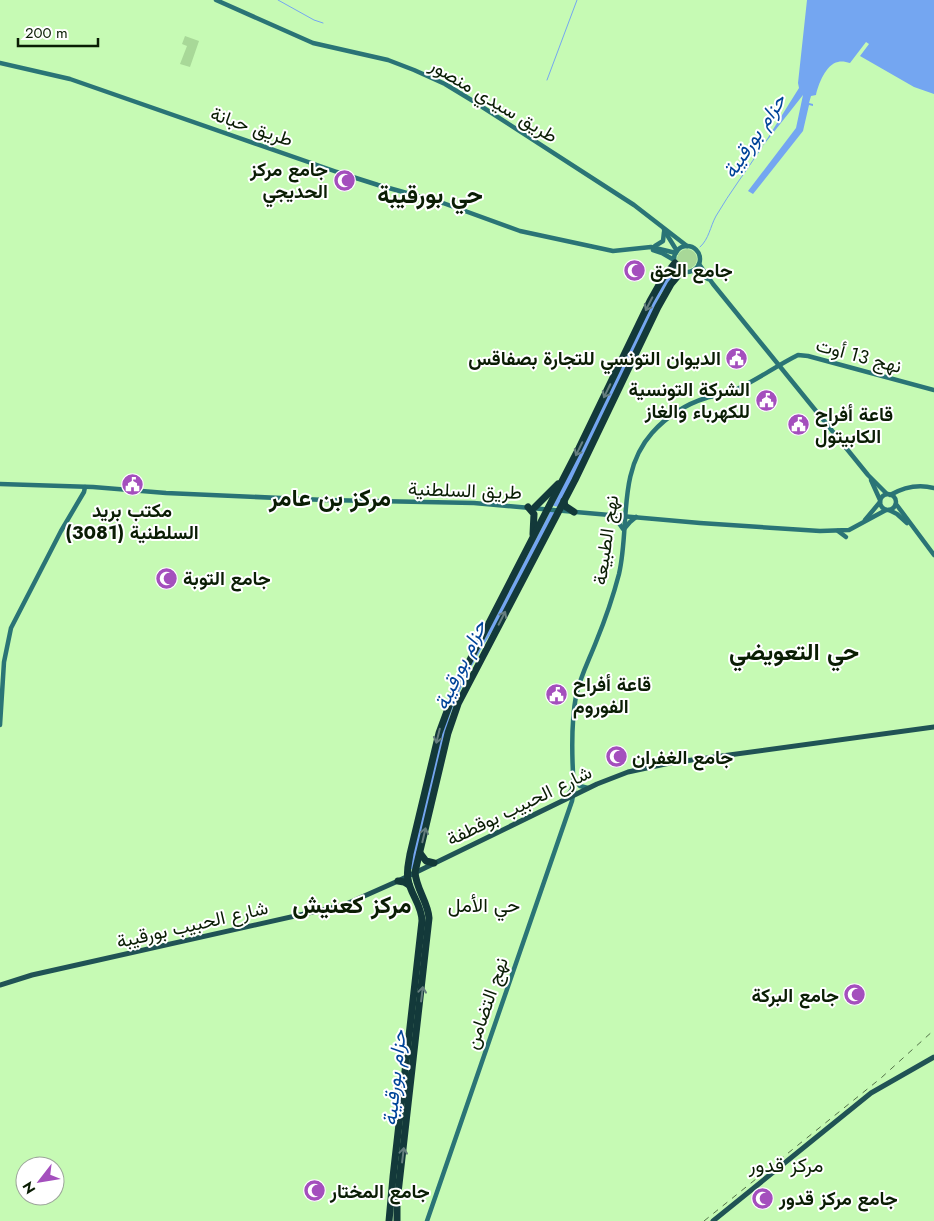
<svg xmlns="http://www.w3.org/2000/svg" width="934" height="1221" font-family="Jost,Vazirmatn,sans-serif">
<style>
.green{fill:#a8d898}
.water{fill:#74a6f1}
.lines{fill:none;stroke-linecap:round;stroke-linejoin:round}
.stream{stroke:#74a6f1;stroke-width:1}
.secondary{stroke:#2a7476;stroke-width:4.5}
.primary{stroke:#205355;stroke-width:5}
.highway{stroke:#13393a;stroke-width:7}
.rail{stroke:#527147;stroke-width:1;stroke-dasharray:6 6;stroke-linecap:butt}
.oneway{stroke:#667e7f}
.labels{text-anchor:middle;stroke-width:4;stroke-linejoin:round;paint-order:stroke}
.street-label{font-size:19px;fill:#0a1d04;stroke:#fff}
.poi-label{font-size:19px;font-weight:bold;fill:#0a1d04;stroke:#fff;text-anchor:start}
.water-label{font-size:20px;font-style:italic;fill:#049;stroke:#fff}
.neighbourhood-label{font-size:20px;fill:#0a1d04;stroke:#fff}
.district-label{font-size:24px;font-weight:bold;fill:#0a1d04;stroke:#fff}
</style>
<rect width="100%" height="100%" fill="#c6fab4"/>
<!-- green -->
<g class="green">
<polygon points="185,36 199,41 190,67 180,64 187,46 182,44"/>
<circle cx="687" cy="259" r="10"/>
</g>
<!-- water -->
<g class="water">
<path d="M807,0H934V94L914,87L860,56L869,44L866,42L850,63C846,62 842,61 838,62C826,64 818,85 816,95L811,96L809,103L813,104V106L809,105L803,131L753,194L748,191L796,128L803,95L762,147L799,88L798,83Z"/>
<polygon points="672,270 675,273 661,294 559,507 553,506 661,285"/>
<path d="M550,512H555L497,624C478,652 462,683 450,715L414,868L410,870L411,860L437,750L453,699Z"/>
</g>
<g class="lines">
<!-- stream -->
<g class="stream">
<polyline points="278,0 314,20 323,23"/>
<polyline points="547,80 577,0"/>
<path d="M700,247C709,239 710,227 716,216C730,192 747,170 762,147"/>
</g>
<!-- secondary -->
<g class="secondary">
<polyline points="216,0 313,43 388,60 414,70 445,84 473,101 634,205 687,246"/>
<polyline points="0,63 70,79 337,172 378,185 443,203 520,231 613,251 651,247 676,253"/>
<polyline points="664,230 677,251"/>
<polyline points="655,246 663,241 664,232"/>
<circle cx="687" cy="259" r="13"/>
<polyline points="653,250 662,253 674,260"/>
<polyline points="699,264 713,284 868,475 887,494"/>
<polyline points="693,271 698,273 708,279"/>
<polyline points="871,480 880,500"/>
<polyline points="0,484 93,487 166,493 325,500 474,503 700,523 820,531 849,530 886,510"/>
<circle cx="888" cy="502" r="8"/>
<path d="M890,495C904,487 919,484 934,488"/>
<polyline points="896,504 934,555"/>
<polyline points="889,510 897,514 907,523"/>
<polyline points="614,516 623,529"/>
<polyline points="865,520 880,502"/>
<polyline points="624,529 630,522 636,517"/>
<polyline points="838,531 846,537"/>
<polyline points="0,725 4,662 11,628 61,531 84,492 85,487"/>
<polyline points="574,779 580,786 588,788"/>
<path d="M427,1221L572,801L574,790C572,762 571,723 576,696C580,677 589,660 596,642C605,620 613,597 619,574C630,527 617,472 652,433C666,417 686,404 706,398C716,395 726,395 735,390C757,380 776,366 798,355L808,356L934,390"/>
</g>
<!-- primary -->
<g class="primary">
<polyline points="565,799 572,790 574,779"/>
<polyline points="0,985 32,975 344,905 398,881 597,784 628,772 670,763 934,727"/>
<polyline points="713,1221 871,1093 934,1057"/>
</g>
<!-- highway -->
<g class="highway">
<polyline points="564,501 565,506 574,512"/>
<polyline points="528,507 534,514 533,534"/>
<polyline points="535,507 558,484"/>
<polyline points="420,853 426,861 434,863"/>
<polyline points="398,881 404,882 409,885"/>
<path d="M389,1221L393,1177L422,921C422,905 410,894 408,879C406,871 409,862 410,854L439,733L456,687L579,448L650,301L663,278L675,263"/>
<path d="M397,1221V1202L429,918C428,902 416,889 415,872L448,733L458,704L575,480L658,307L671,284L682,271"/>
</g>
<!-- rail -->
<polyline class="rail" points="704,1221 881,1078 934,1030"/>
</g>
<!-- one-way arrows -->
<defs><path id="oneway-shaft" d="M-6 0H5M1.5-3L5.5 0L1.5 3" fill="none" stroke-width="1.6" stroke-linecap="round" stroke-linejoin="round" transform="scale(1.25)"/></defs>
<g class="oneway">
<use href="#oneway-shaft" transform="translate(649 304) rotate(117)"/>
<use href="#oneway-shaft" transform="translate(607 391) rotate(116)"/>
<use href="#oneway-shaft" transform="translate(579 449) rotate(116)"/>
<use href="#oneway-shaft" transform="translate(502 618) rotate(-63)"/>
<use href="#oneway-shaft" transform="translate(438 736) rotate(104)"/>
<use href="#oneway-shaft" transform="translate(424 835) rotate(-77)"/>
<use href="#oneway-shaft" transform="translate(422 994) rotate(-83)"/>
<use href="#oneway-shaft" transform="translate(403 1155) rotate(-83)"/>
</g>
<!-- icons -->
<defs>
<symbol id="mosque-disc" viewBox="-11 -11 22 22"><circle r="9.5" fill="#a44fbd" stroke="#fff"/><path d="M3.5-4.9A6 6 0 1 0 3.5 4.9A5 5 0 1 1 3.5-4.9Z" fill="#fff"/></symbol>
<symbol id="civic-disc" viewBox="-11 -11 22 22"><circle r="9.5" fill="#a44fbd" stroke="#fff"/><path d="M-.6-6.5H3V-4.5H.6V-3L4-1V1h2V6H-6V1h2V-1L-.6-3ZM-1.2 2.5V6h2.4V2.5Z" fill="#fff"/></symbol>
</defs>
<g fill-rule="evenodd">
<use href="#mosque-disc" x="332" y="168" width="25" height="25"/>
<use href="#mosque-disc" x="622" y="258" width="25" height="25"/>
<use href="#civic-disc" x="724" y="346" width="25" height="25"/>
<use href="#civic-disc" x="754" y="388" width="25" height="25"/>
<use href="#civic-disc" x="786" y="412" width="25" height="25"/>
<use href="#civic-disc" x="120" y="472" width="25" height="25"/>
<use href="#mosque-disc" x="154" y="566" width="25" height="25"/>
<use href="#civic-disc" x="544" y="682" width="25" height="25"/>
<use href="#mosque-disc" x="604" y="744" width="25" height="25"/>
<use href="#mosque-disc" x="842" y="982" width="25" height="25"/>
<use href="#mosque-disc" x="302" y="1178" width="25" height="25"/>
<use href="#mosque-disc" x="750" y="1186" width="25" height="25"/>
</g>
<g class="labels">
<!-- street labels -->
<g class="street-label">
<text transform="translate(494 100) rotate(31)" y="7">طريق سيدي منصور</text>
<text transform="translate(252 126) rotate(19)" y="7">طريق حبانة</text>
<text transform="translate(859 355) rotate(15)" y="7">نهج 13 أوت</text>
<text transform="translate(465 490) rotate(2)" y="7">طريق السلطنية</text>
<text transform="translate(605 540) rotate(-82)" y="7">نهج الطبيعة</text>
<text transform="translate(519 805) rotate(-26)" y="7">شارع الحبيب بوقطفة</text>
<text transform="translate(192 924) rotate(-13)" y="7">شارع الحبيب بورقيبة</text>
<text transform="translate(486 1003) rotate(-71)" y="7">نهج التضامن</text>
</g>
<!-- poi labels -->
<g class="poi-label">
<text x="328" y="176" text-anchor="end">جامع مركز<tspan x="328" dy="22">الحديجي</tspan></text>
<text x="650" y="277">جامع الحق</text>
<text x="721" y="365" text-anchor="end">الديوان التونسي للتجارة بصفاقس</text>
<text x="750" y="396" text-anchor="end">الشركة التونسية<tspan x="750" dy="22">للكهرباء والغاز</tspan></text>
<text x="815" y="421">قاعة أفراح<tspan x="815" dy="22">الكابيتول</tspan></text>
<text x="132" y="517" text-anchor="middle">مكتب بريد<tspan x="132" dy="22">السلطنية (3081)</tspan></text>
<text x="183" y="585">جامع التوبة</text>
<text x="573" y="691">قاعة أفراح<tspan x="573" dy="22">الفوروم</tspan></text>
<text x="632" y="764">جامع الغفران</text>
<text x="839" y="1002" text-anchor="end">جامع البركة</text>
<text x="330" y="1198">جامع المختار</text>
<text x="779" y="1205">جامع مركز قدور</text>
</g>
<!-- water labels -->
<g class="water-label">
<text transform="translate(754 136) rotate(-56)" y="7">حزام بورقيبة</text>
<text transform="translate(460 665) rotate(-65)" y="7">حزام بورقيبة</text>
<text transform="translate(394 1078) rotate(-84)" y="7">حزام بورقيبة</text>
</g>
<!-- neighbourhood labels -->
<g class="neighbourhood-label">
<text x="484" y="912">حي الأمل</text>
<text x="786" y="1172">مركز قدور</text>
</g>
<!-- district labels -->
<g class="district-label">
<text x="430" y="203">حي بورقيبة</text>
<text x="330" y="506">مركز بن عامر</text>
<text x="794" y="660">حي التعويضي</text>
<text x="352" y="913">مركز كعنيش</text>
</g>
</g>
<!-- north arrow -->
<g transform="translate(40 1181) rotate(239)"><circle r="24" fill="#ffffff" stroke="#9da59b"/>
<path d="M0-4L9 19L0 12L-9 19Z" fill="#a44fbd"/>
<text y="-8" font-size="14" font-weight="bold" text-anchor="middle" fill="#0a1d04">N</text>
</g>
<!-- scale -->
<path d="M18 38v8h80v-8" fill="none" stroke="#0a1d04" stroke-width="2.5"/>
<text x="25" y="38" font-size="15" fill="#0a1d04" stroke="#ffffff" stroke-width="4" paint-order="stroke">200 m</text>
</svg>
